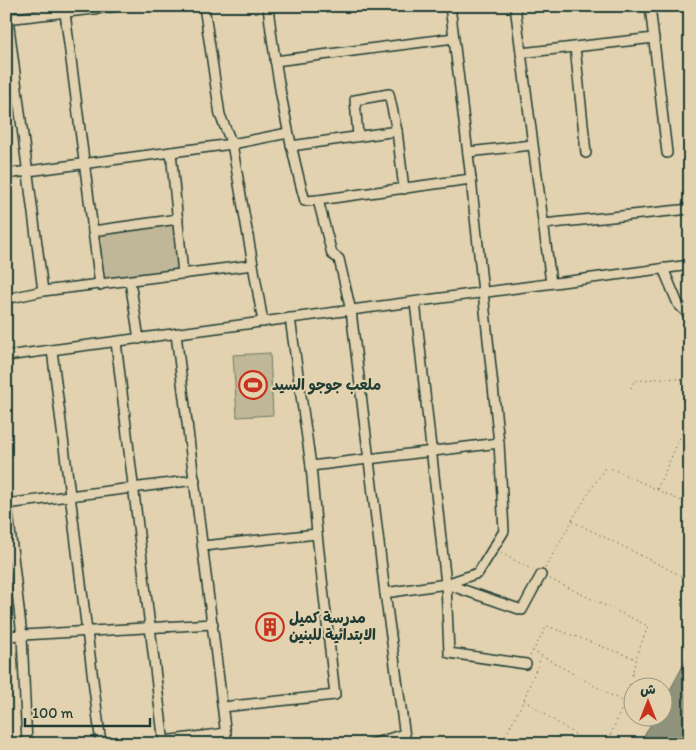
<svg xmlns="http://www.w3.org/2000/svg" width="696" height="750" font-family="Itim,'Playpen Sans Arabic',sans-serif">
<style>
.green{fill:#bfb798;stroke:#6f7a66}
.water{fill:#90937b;stroke:#63715f}
.lines{fill:none;stroke-linecap:round;stroke-linejoin:round}
.minor-casing{stroke:#1f3d34;stroke-width:12}
.path{stroke:#1f3d34;stroke-width:1;stroke-dasharray:1 4;stroke-linecap:butt}
.minor{stroke:#e3d2af;stroke-width:9}
.labels{text-anchor:middle;stroke-width:4;stroke-linejoin:round;paint-order:stroke}
.poi-label{font-size:15px;font-weight:bold;fill:#1f3d34;stroke:#e3d2af;text-anchor:start}
</style>
<rect width="100%" height="100%" fill="#e3d2af"/>
<filter id="ink" filterUnits="userSpaceOnUse"><feTurbulence type="fractalNoise" baseFrequency=".02" numOctaves="2"/><feDisplacementMap in="SourceGraphic" scale="10" xChannelSelector="R" yChannelSelector="G"/><feConvolveMatrix kernelMatrix="1 2 1 2 8 2 1 2 1" color-interpolation-filters="sRGB"/></filter>
<g filter="url(#ink)">
<!-- green -->
<g class="green">
<polygon points="178,219 183,274 100,285 93,231"/>
<polygon points="270,353 273,415 237,417 233,355"/>
</g>
<!-- water -->
<polygon class="water" points="690,653 690,744 640,744 654,718 664,718 664,701"/>
<g class="lines">
<defs>
<g id="minor">
<polyline points="204,6 220,115 232,144 263,322"/>
<path d="M268,6C271,36 276,65 281,95C288,131 295,166 305,201L318,200L332,254L339,259L351,311L385,593L406,744"/>
<polyline points="515,6 551,283"/>
<polyline points="650,6 667,153"/>
<polyline points="65,13 100,285"/>
<polyline points="6,19 120,6"/>
<polyline points="8,19 43,291"/>
<polyline points="575,47 586,153"/>
<polyline points="521,53 654,38"/>
<polyline points="275,61 454,38"/>
<polyline points="358,136 355,100 389,94 397,131 404,189"/>
<polyline points="291,146 397,131"/>
<polyline points="171,152 183,274"/>
<polyline points="468,152 532,145"/>
<polyline points="6,174 232,144 288,133"/>
<polyline points="318,200 471,179"/>
<polyline points="543,224 690,209"/>
<polyline points="93,231 178,219"/>
<polyline points="663,268 678,304 690,316"/>
<polyline points="130,281 139,339"/>
<polyline points="6,299 43,291 253,265"/>
<polyline points="415,302 446,584 449,653 526,664"/>
<polyline points="290,318 311,466"/>
<polyline points="176,334 227,744"/>
<polyline points="116,342 164,744"/>
<polyline points="52,350 101,744"/>
<polyline points="6,356 690,265"/>
<polyline points="6,494 22,636 27,744"/>
<polyline points="6,504 195,480"/>
<polyline points="203,546 317,534 311,466 499,443"/>
<polyline points="446,584 522,610 541,575"/>
<polyline points="385,593 446,584 478,573 504,531 499,443 471,179 450,6"/>
<polyline points="6,636 213,624"/>
<polyline points="223,707 335,695 317,534"/>
<polyline points="164,741 226,733"/>
<polyline points="372,744 404,734"/>
</g>
</defs>
<!-- minor casing -->
<use href="#minor" class="minor-casing"/>
<!-- path -->
<g class="path">
<polyline points="631,388 634,381 664,378 690,380"/>
<polyline points="657,489 690,415"/>
<polyline points="572,520 606,466 690,505"/>
<polyline points="501,553 533,570"/>
<polyline points="545,568 572,521 690,580"/>
<polyline points="550,579 648,626 636,658"/>
<polyline points="530,656 547,626 636,659 625,703 533,651"/>
<polyline points="524,699 541,657"/>
<polyline points="501,744 524,700 589,744"/>
<polyline points="607,744 624,703"/>
</g>
<!-- minor -->
<use href="#minor" class="minor"/>
</g>
</g>
<!-- icons -->
<defs>
<symbol id="stadium-ring" viewBox="-11 -11 22 22"><circle r="9.5" fill="#e3d2af" stroke="#c8321e" stroke-width="1.5"/><path d="M0-5a6.5 5 0 1 0 0 10a6.5 5 0 1 0 0-10ZM-3.5-1.8h7v3.6h-7Z" fill="#c8321e"/></symbol>
<symbol id="building-ring" viewBox="-11 -11 22 22"><circle r="9.5" fill="#e3d2af" stroke="#c8321e" stroke-width="1.5"/><path d="M-4-6H4V6H1V3H-1V6H-4ZM-2.5-4.3h1.7v1.8h-1.7ZM.8-4.3h1.7v1.8H.8ZM-2.5-1h1.7V.8h-1.7ZM.8-1h1.7V.8H.8Z" fill="#c8321e"/></symbol>
</defs>
<g fill-rule="evenodd">
<use href="#stadium-ring" x="237" y="369" width="32" height="32"/>
<use href="#building-ring" x="254" y="611" width="32" height="32"/>
</g>
<g class="labels">
<!-- poi labels -->
<g class="poi-label">
<text x="272" y="390">ملعب جوجو السيد</text>
<text x="289" y="623">مدرسة كميل<tspan x="289" dy="17">الابتدائية للبنين</tspan></text>
</g>
</g>
<!-- margin -->
<rect width="696" height="750" fill="none" stroke="#e3d2af" stroke-width="25"/>
<rect x="12" y="12" width="671" height="725" fill="none" stroke="#1f3d34" stroke-width="2" filter="url(#ink)"/>
<!-- north arrow -->
<g transform="translate(648 702)"><circle r="24" fill="#e3d2af" stroke="#95967e"/>
<path d="M0-4L9 19L0 12L-9 19Z" fill="#c8321e"/>
<text y="-8" font-size="14" font-weight="bold" text-anchor="middle" fill="#1f3d34">ش</text>
</g>
<!-- scale -->
<path d="M25 718v8h125v-8" fill="none" stroke="#1f3d34" stroke-width="2.5"/>
<text x="32" y="718" font-size="15" fill="#1f3d34" stroke="#e3d2af" stroke-width="4" paint-order="stroke">100 m</text>
</svg>
